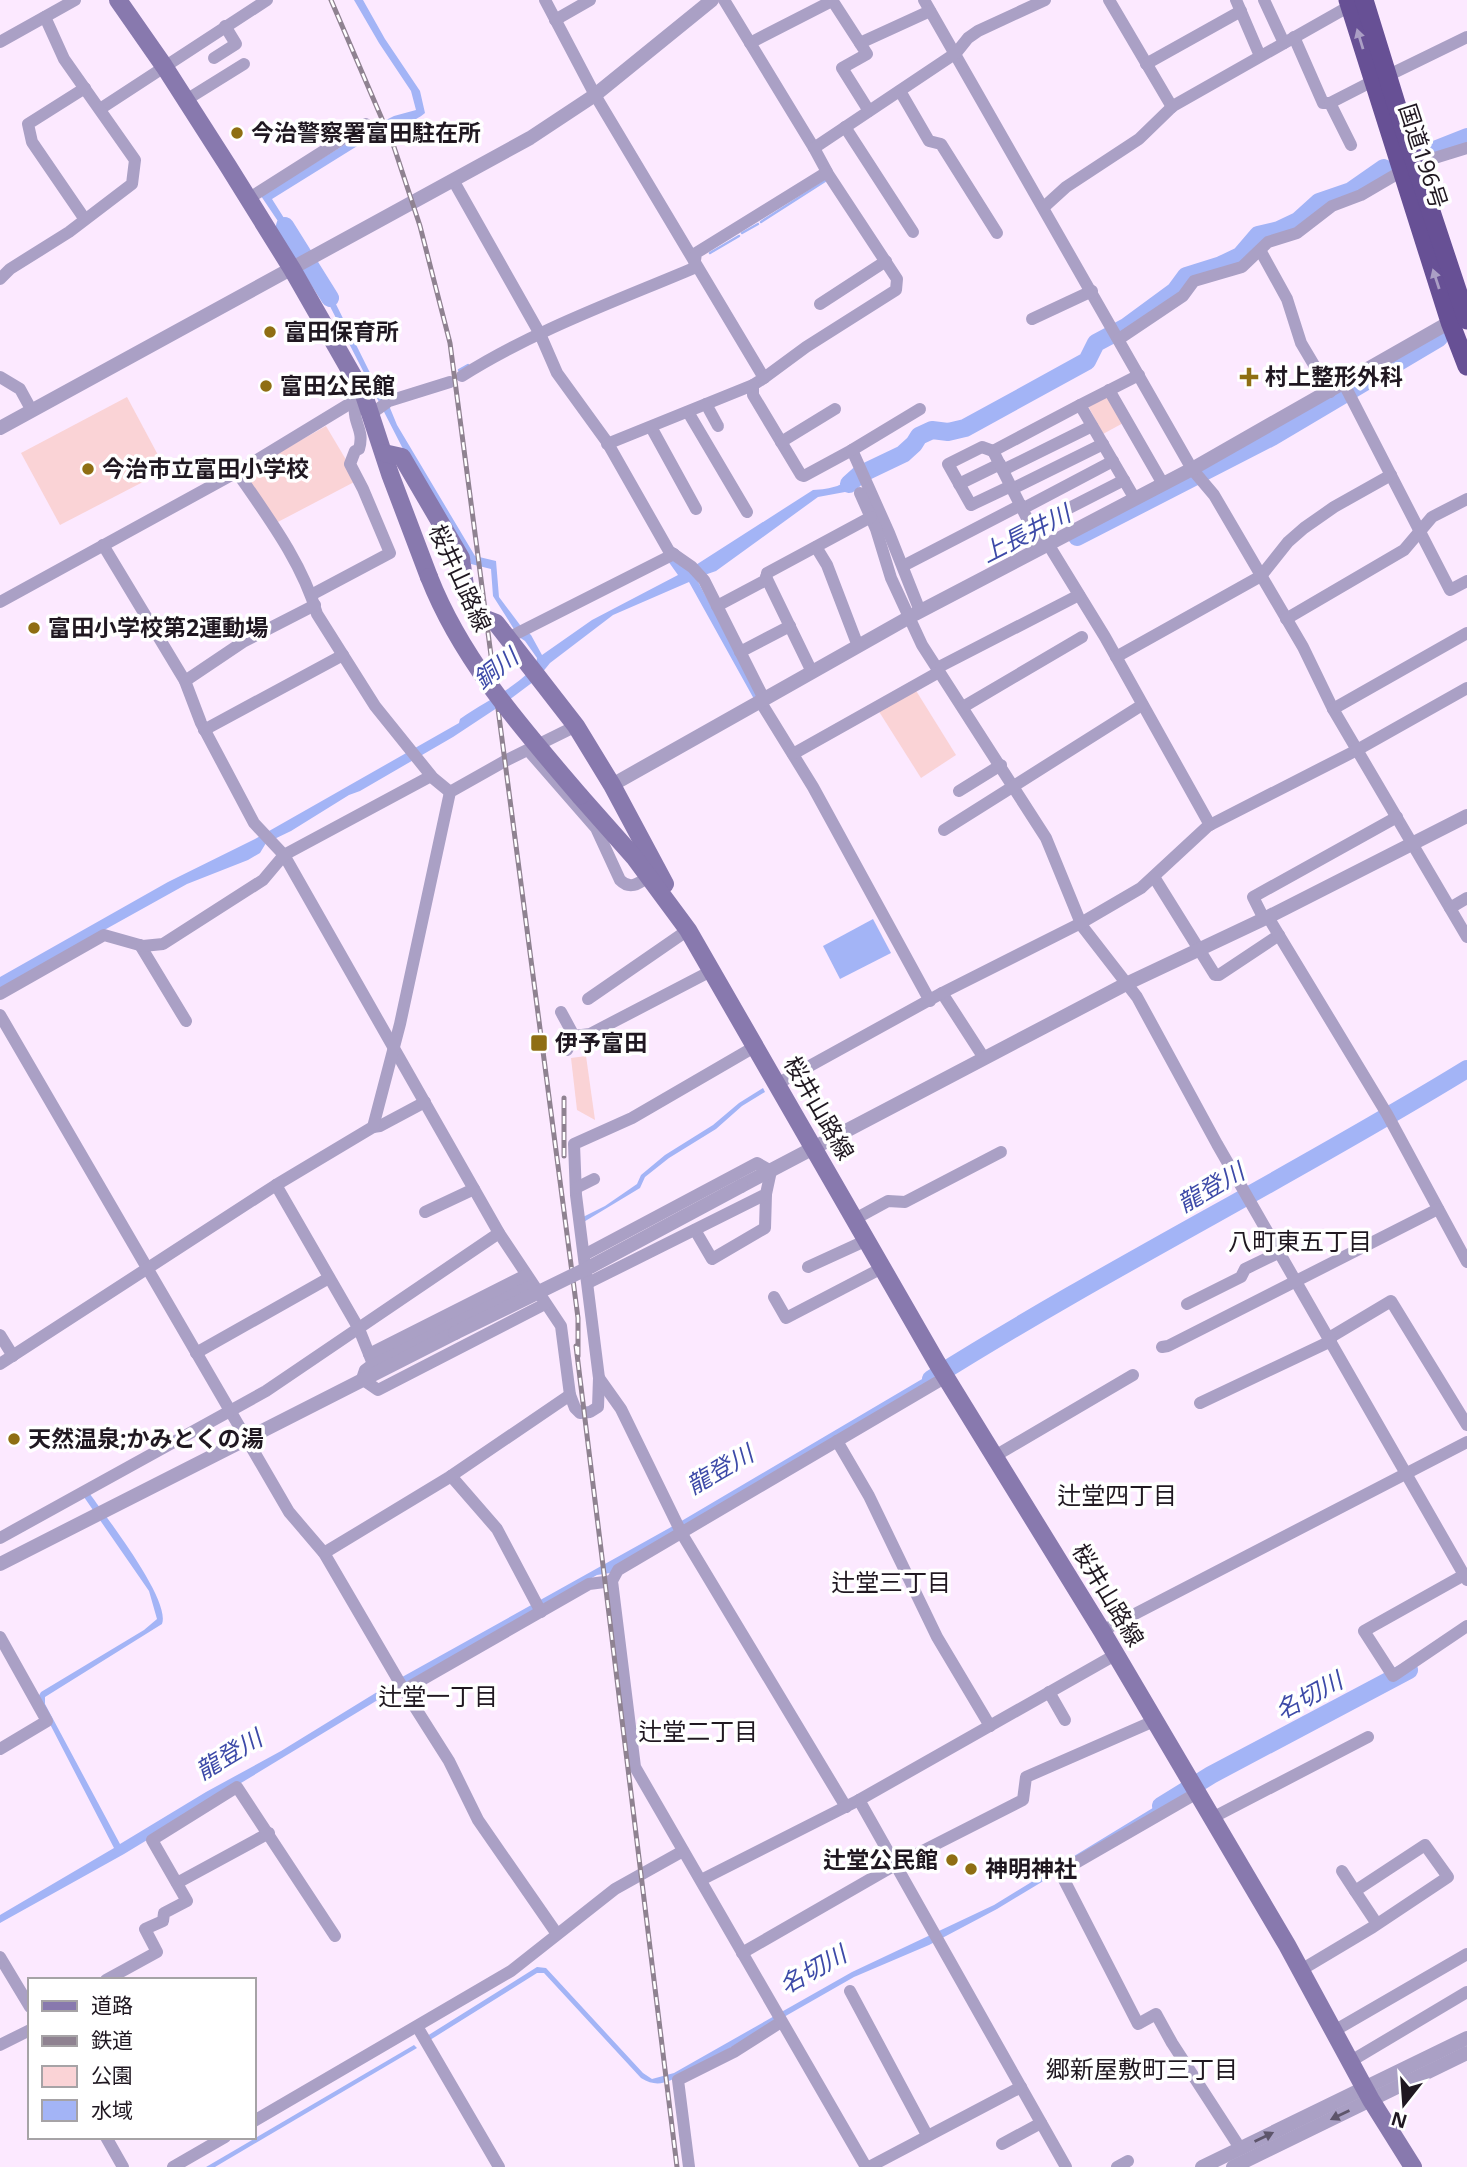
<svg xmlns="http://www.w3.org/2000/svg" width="1467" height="2167" font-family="'Noto Sans','Noto Sans JP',sans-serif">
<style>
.green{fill:#fad3d6}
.water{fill:#a3b4f6}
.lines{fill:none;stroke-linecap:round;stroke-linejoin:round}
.stream{stroke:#a3b4f6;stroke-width:2.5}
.river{stroke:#a3b4f6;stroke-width:18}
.minor{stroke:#aaa0c5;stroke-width:12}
.tertiary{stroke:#aaa0c5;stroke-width:14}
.secondary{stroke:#8879ae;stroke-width:18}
.trunk{stroke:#675095;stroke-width:19}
.rail-casing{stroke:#8f8291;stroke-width:5}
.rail{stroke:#fff;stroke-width:2.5;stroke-dasharray:8;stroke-linecap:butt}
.tertiary-bridge{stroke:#aaa0c5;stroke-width:14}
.secondary-bridge{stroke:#8879ae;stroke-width:18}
.oneway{fill:#ab9fc5}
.oneway2{fill:#5e556b}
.poi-dot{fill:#8f6e13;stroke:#fff;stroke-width:2.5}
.labels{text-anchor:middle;stroke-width:7;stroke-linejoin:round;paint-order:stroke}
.poi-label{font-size:23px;font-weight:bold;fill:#201821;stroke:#fff;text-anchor:start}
.street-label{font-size:23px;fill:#201821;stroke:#fff}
.water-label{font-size:24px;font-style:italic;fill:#3d4aa8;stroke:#fff}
.neighbourhood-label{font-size:24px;fill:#201821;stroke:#fff}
</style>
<rect width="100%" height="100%" fill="#fce9ff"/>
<!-- green -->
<g class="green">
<polygon points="1106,394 1125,422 1103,434 1087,404"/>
<polygon points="127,397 166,470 60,525 21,453"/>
<polygon points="326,426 358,480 276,523 244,472"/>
<polygon points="915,689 956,755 921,778 878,710"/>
<polygon points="586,1056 595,1120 577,1110 571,1058"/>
</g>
<!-- water -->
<g class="water">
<path d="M354,0H363L385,39L420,91L425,113C415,123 396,124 383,130L272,199L301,245L296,248L261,196L378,124L394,116L416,110L411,91L379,43Z"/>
<path d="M322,276L378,389L390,408L397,425L475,556L496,561L499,597L520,625L531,635L542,655L592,620L678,575L668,561L673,558L688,570L813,490C831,489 845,486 857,472L862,479L845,492L818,497L716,571L696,578L758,694L754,699L689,582L613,615L550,663L537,679L509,700L453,737L360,791L349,795L291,831L266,843L260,853L248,860L187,884L0,988V977L168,882L255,839L459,723L460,719C486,700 516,689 536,664L537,658L525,641L519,637L493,596L491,569L471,564L469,555L402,447L316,279Z"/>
<polygon points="873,919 891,953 840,979 823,946"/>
<polygon points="763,1088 765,1092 742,1106 716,1129 669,1158 645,1177 640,1188 582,1223 581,1218 605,1206 637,1184 641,1175 665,1155 713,1125 739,1103"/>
<path d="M934,1372L939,1379L610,1573L597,1575L414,1678L124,1854L0,1923V1915L114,1848L37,1699L41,1692L144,1630L157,1619L149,1591L84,1497L90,1494C106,1517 171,1600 162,1624L45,1697V1704L120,1844L206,1792L281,1751L395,1681L673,1526Z"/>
<path d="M1179,1792L1183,1797L997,1909L929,1945L854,1977L686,2073C668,2081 659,2089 641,2078L544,1973H537L430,2040L427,2036L537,1967L546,1968L643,2073L652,2079L674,2073L852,1972L994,1905Z"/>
<polygon points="414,2045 417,2048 215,2167 206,2167"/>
</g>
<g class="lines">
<!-- stream -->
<g class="stream">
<polyline points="761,222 825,181"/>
<polyline points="742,233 758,224"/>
<polyline points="710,253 739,236"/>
<polyline points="459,370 468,365"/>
</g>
<!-- river -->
<g class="river">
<polyline points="1429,152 1467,137"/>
<polyline points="285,226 330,298"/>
<polyline points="849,484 859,475 903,454 914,444 919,436 932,430 948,432 965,428 1087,361 1096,343 1126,327 1175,291 1186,276 1221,265 1240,256 1258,235 1279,230 1298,221 1319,202 1351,191 1384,168"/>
<polyline points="1077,537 1272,437 1439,338"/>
<path d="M931,1379C1106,1269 1291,1177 1467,1069"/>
<polyline points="1161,1806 1211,1775 1409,1670"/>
</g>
<!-- minor -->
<g class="minor">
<polyline points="545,0 595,95 764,378 753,385 753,395 801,475 804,476 852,450 889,533 920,611"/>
<polyline points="724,0 814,148"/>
<polyline points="832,0 867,54 842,68 869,111"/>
<polyline points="924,0 1192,469 1214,495 1303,647 1333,709 1467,937"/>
<polyline points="1109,0 1172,107"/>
<polyline points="1236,0 1260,56"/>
<polyline points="1264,0 1284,43"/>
<polyline points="555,20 590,0"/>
<polyline points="1294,37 1323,103 1330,103 1373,81"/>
<polyline points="0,42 75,0"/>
<polyline points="750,43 832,1"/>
<polyline points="860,43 930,11"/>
<polyline points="214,58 236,44 225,26"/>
<polyline points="1146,64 1241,11"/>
<polyline points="1387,76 1467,37"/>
<polyline points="900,91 929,141 941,144 997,233"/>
<polyline points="186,100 244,64"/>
<polyline points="1330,103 1351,145"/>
<polyline points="100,109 267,0"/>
<polyline points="845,127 913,232"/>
<polyline points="1415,164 1467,148"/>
<polyline points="453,180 540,334 557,373 607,442 669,551 692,567 704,580 764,699"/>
<polyline points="248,199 366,124"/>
<polyline points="1044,207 1066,187 1139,139 1173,106 1355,3"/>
<polyline points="84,218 32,142 28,124 85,88"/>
<polyline points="1260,250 1287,299 1301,343 1330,392"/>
<polyline points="0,279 10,269 69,232 132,184 135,160 64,59 45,17"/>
<polyline points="820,304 886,261"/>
<polyline points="1032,319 1092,291"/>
<polyline points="1119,339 1183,296 1194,281 1242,267 1268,242 1297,233 1332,206 1361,195 1402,171"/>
<path d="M462,376C533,331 616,301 694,268L696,253L827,172L814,148L956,53L968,38L978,31L1045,0"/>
<polyline points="0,377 20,389 32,411"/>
<polyline points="764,378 806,347 896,290 897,279 826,171"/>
<polyline points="1344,384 1450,590 1467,581"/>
<polyline points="1109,390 1163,484"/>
<polyline points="706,404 718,426"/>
<polyline points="1080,405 1139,375"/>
<polyline points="688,412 747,512"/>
<polyline points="371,414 389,401 450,382"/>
<polyline points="651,427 696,509"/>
<polyline points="781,442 835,409"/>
<polyline points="607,444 753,385"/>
<polyline points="852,450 920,409"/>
<polyline points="993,451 982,447 948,464 971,505 1011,486"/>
<polyline points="1003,470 1092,426"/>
<path d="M237,472C267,516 302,562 317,614L375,706L433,778L450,792"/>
<polyline points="959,484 1000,464"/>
<polyline points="1012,489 1103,444"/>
<polyline points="860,493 876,529 891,578 922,645 1046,838 1082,926 1137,997 1217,1144 1467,1580"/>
<polyline points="1022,509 1113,461"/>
<polyline points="1032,527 1124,480"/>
<polyline points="1048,544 1105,637 1210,825"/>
<polyline points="103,545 185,681 201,723 254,823 284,855 499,1233 561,1326 570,1395 575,1408 580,1413 590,1412 598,1407 599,1378 576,1195 574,1144 632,1118 756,1046"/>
<polyline points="816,547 827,565 858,646"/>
<polyline points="1042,548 993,451 1080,405 1135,499"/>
<polyline points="903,566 1021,505"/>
<polyline points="766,577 812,672"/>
<path d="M311,595L390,553L363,489L350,464L355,451L359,449C365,429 352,423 355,405L363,401"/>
<polyline points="0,602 237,472 364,395"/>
<polyline points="717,606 766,580 767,573 871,517"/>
<polyline points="1286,619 1404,550 1432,517 1467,499"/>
<polyline points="508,638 674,554"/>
<polyline points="740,652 790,626"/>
<polyline points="1116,657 1261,576 1288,542 1304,528 1334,507 1391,475"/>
<polyline points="937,668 1079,595"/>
<polyline points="185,681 243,642 315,605"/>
<polyline points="760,701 813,787 930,1001"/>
<polyline points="963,707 1082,637"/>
<polyline points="1333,709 1467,633"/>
<polyline points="204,730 343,655"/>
<path d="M528,750L596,828L620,880C630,890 638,884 648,877"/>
<polyline points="793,754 939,672"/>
<polyline points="959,791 1001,765"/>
<polyline points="944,830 1142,705"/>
<polyline points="1154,877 1215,975 1219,975 1279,935"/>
<polyline points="1450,908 1467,898"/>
<polyline points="1268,917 1387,1114 1467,1262"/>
<polyline points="1264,919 1253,897 1397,817"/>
<polyline points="140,945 186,1021"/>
<polyline points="942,993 984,1058"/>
<polyline points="0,994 104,935 143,946 163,944 263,880 284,855 431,776"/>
<polyline points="588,999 688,930"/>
<polyline points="561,1012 574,1036 567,1050"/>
<polyline points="0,1015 289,1512 324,1553 404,1690 449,1761 478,1820 557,1934"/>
<polyline points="566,1037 590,1034 711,971"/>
<polyline points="777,1084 942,993 1081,923 1141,888 1208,826 1357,750 1467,688"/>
<polyline points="373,1127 380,1126 425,1102"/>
<polyline points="276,1185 359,1329 373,1364"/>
<polyline points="576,1188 594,1179"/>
<polyline points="425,1212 474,1189"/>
<polyline points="855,1219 888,1201 905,1202 1001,1152"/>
<polyline points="695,1230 712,1259 765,1228 766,1194"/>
<polyline points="584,1255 757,1163 771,1171 766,1194 588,1283"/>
<polyline points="808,1267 867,1240"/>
<polyline points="531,1283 373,1364 365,1370 362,1379 378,1390 545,1304"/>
<polyline points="774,1297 786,1318 884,1267"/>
<polyline points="1187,1304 1241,1277 1245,1269 1280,1252"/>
<polyline points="0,1335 13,1356"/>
<polyline points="1329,1338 1391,1301 1467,1425"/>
<polyline points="1162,1347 1168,1346 1438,1209"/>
<polyline points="196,1353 329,1278"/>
<polyline points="369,1354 526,1275"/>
<polyline points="0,1364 276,1185 373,1127 400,1024 450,792 505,761 576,726"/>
<polyline points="599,1378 621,1409 682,1534 846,1807"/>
<polyline points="1200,1403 1331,1341"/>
<polyline points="837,1441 869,1496 937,1637 990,1726"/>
<polyline points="995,1456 1133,1375"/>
<polyline points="451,1476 497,1529 541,1612"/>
<polyline points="0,1538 266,1391 499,1233"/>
<polyline points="324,1553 448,1478 570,1395"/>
<polyline points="1464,1575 1364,1631 1393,1676 1467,1626"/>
<polyline points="1102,1631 1467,1442"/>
<polyline points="0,1637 47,1721 0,1749"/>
<polyline points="404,1690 589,1584 612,1581"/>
<polyline points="1049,1692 1065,1720"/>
<polyline points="1197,1793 1060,1872 1138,2024 1156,2014 1172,2043 1240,2148"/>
<polyline points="859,1800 1066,2167"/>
<polyline points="1212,1818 1368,1737"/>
<polyline points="1342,1871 1355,1891"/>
<polyline points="701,1880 859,1800 1115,1655"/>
<polyline points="177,1883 269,1833"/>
<polyline points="742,1953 895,1865 1023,1800 1026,1777 1154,1721"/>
<polyline points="0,1957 30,2007"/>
<polyline points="1301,1970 1373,1927 1448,1877 1425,1845 1355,1891 1377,1924"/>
<polyline points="106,1980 157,1952 145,1929 163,1921 164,1913 187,1901 152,1840 237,1787 335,1936"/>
<polyline points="850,1991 927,2135"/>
<polyline points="418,2028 499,2167"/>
<polyline points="1334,2031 1467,1954"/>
<polyline points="0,2045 30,2030"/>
<polyline points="1351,2061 1467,1992"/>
<polyline points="254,2121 511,1971 615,1889 683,1851"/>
<polyline points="106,2137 123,2167"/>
<polyline points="1002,2144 1041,2123"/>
<polyline points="173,2167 225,2137"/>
<polyline points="689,2167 678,2080 734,2052 781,2022"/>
<polyline points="866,2167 635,1767 612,1581 618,1570 946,1377"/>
<polyline points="869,2167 1021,2087"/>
<polyline points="1117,2167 1128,2161"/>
</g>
<!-- tertiary -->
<g class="tertiary">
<polyline points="0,428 530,138 595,95 712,0"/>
<polyline points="612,785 915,614 1192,469 1450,322"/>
<polyline points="741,1186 1126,984 1268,917 1467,816"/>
<polyline points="0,1564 455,1333"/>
<polyline points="1202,2167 1467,2038"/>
<polyline points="1233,2167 1467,2053"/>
</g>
<!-- secondary -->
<g class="secondary">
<polyline points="118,0 164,66 228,166 292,269 364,395 390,474 429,577"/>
<polyline points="384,453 402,457 461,558 467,600 475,615 496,623 576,726 612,785 665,884"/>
<polyline points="580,796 634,857 688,930 937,1363 1102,1631 1287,1945 1371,2100 1413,2167"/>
</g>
<!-- trunk -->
<g class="trunk">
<polyline points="1348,0 1450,322 1467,366"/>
<polyline points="1364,0 1407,139 1467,320"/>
</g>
<defs>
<g id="rail">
<polyline points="331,0 394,147 420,226 450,343 578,1318 578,1356"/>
<polyline points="564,1156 564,1098"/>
<polyline points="576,1346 677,2167"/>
</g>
</defs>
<!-- rail casing -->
<use href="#rail" class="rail-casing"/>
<!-- rail -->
<use href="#rail" class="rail"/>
<!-- tertiary-bridge -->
<polyline class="tertiary-bridge" points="455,1333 590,1267 741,1186"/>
<!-- secondary-bridge -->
<path class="secondary-bridge" d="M429,577C462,661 522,728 580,796"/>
</g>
<!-- one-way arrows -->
<defs><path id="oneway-solid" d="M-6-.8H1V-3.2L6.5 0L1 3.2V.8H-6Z" transform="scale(1.75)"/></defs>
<g class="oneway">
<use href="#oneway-solid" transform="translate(1360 39) rotate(-107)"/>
<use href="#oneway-solid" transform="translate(1436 279) rotate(-108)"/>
</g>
<g class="oneway2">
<use href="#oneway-solid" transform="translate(1340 2115) rotate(154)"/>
<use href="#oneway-solid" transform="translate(1264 2137) rotate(-26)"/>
</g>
<!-- markers -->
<g class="poi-dot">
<circle cx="237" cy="133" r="7"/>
<circle cx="270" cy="332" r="7"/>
<path d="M1245.5 366.5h7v7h7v7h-7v7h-7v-7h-7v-7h7z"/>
<circle cx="266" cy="386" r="7"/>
<circle cx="88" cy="469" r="7"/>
<circle cx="34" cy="628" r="7"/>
<rect x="530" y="1034" width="18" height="18" rx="3.5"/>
<circle cx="14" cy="1439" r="7"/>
<circle cx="952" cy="1860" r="7"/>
<circle cx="971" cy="1869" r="7"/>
</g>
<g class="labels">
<!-- poi labels -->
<g class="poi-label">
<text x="251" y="141">今治警察署富田駐在所</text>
<text x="284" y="340">富田保育所</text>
<text x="1265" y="385">村上整形外科</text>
<text x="280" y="394">富田公民館</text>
<text x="102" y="477">今治市立富田小学校</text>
<text x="48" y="636">富田小学校第2運動場</text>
<text x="555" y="1051">伊予富田</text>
<text x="28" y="1447">天然温泉;かみとくの湯</text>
<text x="938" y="1868" text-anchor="end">辻堂公民館</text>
<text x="985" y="1877">神明神社</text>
</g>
<!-- street labels -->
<g class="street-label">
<text transform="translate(1423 156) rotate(72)" y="8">国道196号</text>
<text transform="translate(460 578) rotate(65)" y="8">桜井山路線</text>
<text transform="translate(819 1108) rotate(60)" y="8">桜井山路線</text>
<text transform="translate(1108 1595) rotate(59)" y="8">桜井山路線</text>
</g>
<!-- water labels -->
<g class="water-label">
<text transform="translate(1026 534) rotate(-27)" y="8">上長井川</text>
<text transform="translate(496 669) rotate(-38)" y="8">銅川</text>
<text transform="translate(1211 1188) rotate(-30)" y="8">龍登川</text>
<text transform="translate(720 1470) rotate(-30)" y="8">龍登川</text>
<text transform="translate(1309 1696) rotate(-28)" y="8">名切川</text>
<text transform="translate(229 1755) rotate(-31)" y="8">龍登川</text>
<text transform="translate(813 1970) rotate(-29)" y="8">名切川</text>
</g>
<!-- neighbourhood labels -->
<g class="neighbourhood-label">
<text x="1300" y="1250">八町東五丁目</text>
<text x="1117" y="1504">辻堂四丁目</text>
<text x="891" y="1591">辻堂三丁目</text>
<text x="438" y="1705">辻堂一丁目</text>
<text x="698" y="1740">辻堂二丁目</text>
<text x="1142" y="2078">郷新屋敷町三丁目</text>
</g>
</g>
<!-- legend -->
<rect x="28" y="1978" width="228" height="161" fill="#ffffff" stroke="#a6a3a6" stroke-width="2"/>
<rect x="42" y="2001" width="35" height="10" fill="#8879ae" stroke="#a6a3a6" stroke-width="2"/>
<text x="91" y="2013" font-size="21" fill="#201821">道路</text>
<rect x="42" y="2036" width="35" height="10" fill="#8f8291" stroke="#a6a3a6" stroke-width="2"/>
<text x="91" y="2048" font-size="21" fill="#201821">鉄道</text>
<rect x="42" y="2066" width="35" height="21" fill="#fad3d6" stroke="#a6a3a6" stroke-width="2"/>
<text x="91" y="2083" font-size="21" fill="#201821">公園</text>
<rect x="42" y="2100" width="35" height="21" fill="#a3b4f6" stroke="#a6a3a6" stroke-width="2"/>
<text x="91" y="2118" font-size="21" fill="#201821">水域</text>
<!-- north arrow -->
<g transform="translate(1404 2104) rotate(197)" stroke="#ffffff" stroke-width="5" paint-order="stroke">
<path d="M0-5L12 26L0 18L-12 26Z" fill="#201821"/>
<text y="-10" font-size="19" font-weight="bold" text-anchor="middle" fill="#201821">N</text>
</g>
</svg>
